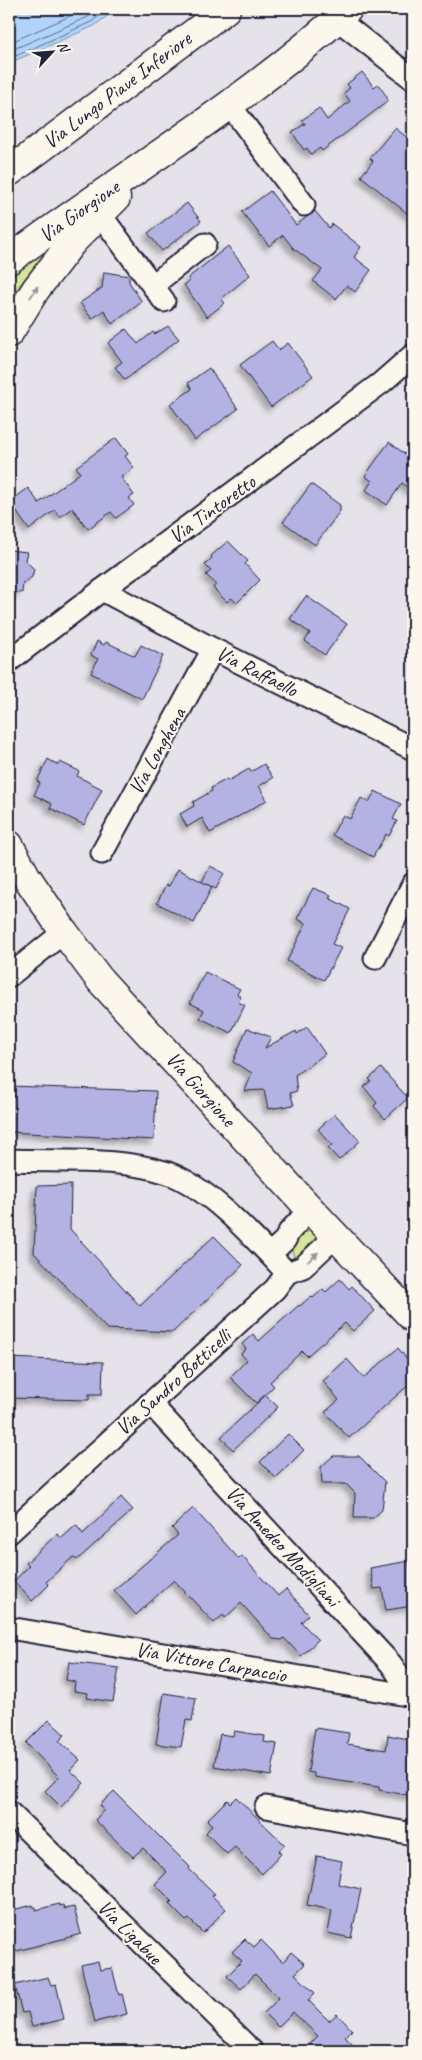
<svg xmlns="http://www.w3.org/2000/svg" width="422" height="2060" font-family="Caveat,sans-serif">
<style>
.green{fill:#d6e598;stroke:#7c846a}
.water{fill:#b0d4f9;stroke:#778dad}
.lines{fill:none;stroke-linecap:round;stroke-linejoin:round}
.shore{stroke:#5b6987;stroke-width:1}
.building{fill:#b3b2e3;stroke:#22223b;filter:url(#shadow)}
.minor-casing{stroke:#22223b;stroke-width:25}
.major-casing{stroke:#22223b;stroke-width:31}
.minor{stroke:#fbf7ec;stroke-width:21}
.major{stroke:#fbf7ec;stroke-width:28}
.oneway{fill:#99979c}
.labels{text-anchor:middle;stroke-width:4;stroke-linejoin:round;paint-order:stroke}
.street-label{font-size:21px;fill:#22223b;stroke:#fbf7ec}
</style>
<defs>
<filter id="shadow"><feDropShadow dx="-4.5" dy="4.5" stdDeviation="2.5" flood-color="#0004"/></filter>
</defs>
<rect width="100%" height="100%" fill="#e5e2e9"/>
<filter id="ink" filterUnits="userSpaceOnUse"><feTurbulence type="fractalNoise" baseFrequency=".02" numOctaves="2"/><feDisplacementMap in="SourceGraphic" scale="10" xChannelSelector="R" yChannelSelector="G"/><feConvolveMatrix kernelMatrix="1 2 1 2 8 2 1 2 1" color-interpolation-filters="sRGB"/></filter>
<g filter="url(#ink)">
<!-- green -->
<g class="green">
<polygon points="47,250 9,299 9,271"/>
<polygon points="314,1230 319,1235 319,1243 295,1260 292,1250 300,1234"/>
</g>
<!-- water -->
<polygon class="water" points="9,9 116,9 94,26 14,61 9,66"/>
<g class="lines">
<!-- shore -->
<g class="shore">
<polyline points="9,43 86,9"/>
<polyline points="9,51 88,17 98,9"/>
<polyline points="9,59 91,22 108,9"/>
</g>
</g>
<!-- building -->
<g class="building">
<polygon points="362,72 374,87 378,84 387,97 387,102 322,151 320,148 311,154 307,148 304,150 292,132 305,124 302,120 319,108 327,120 350,101 344,93 350,88 347,84"/>
<polygon points="395,128 413,142 413,218 361,176 373,161 370,158"/>
<polygon points="270,191 296,225 315,211 329,228 332,224 361,247 354,257 371,270 355,292 347,285 336,299 313,281 322,270 293,248 283,235 269,246 242,212"/>
<polygon points="187,203 201,221 162,251 148,233"/>
<polygon points="228,246 250,275 221,299 225,303 207,317 184,285 190,281 188,278"/>
<polygon points="104,272 129,276 129,282 142,302 112,324 104,310 92,319 80,303 102,288"/>
<polygon points="168,326 179,339 125,380 115,367 122,362 108,343 126,329 138,344 153,332 155,334"/>
<polygon points="272,341 279,350 288,343 313,376 271,407 240,365"/>
<polygon points="209,368 238,409 195,440 170,404 192,389 188,383"/>
<polygon points="116,438 128,454 125,456 134,468 121,477 134,495 129,498 134,505 116,518 111,512 88,529 72,508 60,517 55,510 29,530 10,502 28,488 39,503 80,473 76,467"/>
<polygon points="389,442 413,460 413,492 402,483 387,505 366,490 372,481 365,476"/>
<polygon points="311,484 340,505 340,511 315,545 283,522"/>
<polygon points="228,541 248,561 245,564 260,580 237,603 231,598 227,602 213,588 216,584 206,575 211,571 205,565 212,558 211,556"/>
<polygon points="9,550 27,552 25,560 34,569 32,577 23,583 22,593 9,592"/>
<polygon points="306,596 347,624 325,655 305,641 310,633 290,619"/>
<polygon points="97,641 104,645 106,642 135,656 141,645 163,656 142,699 91,673 98,659 91,655"/>
<polygon points="48,759 58,765 60,762 79,771 77,776 102,789 84,825 50,808 52,804 34,795 40,783 37,781"/>
<polygon points="264,764 273,778 259,786 267,800 210,833 202,818 187,827 180,814 194,806 193,802 212,791 211,788 227,779 228,781 249,769 251,772"/>
<polygon points="375,791 401,804 393,819 397,821 389,836 386,834 373,857 332,835 343,815 350,819 361,798 369,802"/>
<polygon points="210,866 224,873 216,889 202,882"/>
<polygon points="178,869 212,887 194,923 157,903 166,885 169,886"/>
<polygon points="313,888 331,895 329,898 350,909 332,944 341,948 324,980 287,961 306,923 297,919"/>
<polygon points="205,972 240,989 237,994 241,997 238,1002 245,1005 231,1033 200,1018 204,1010 190,1003"/>
<polygon points="307,1027 325,1054 295,1075 297,1091 290,1093 294,1105 268,1109 264,1090 245,1091 252,1073 233,1062 247,1028 271,1037 265,1048 296,1031 297,1034"/>
<polygon points="381,1068 408,1098 385,1119 374,1106 377,1103 364,1087 371,1081 369,1079"/>
<polygon points="9,1086 156,1091 154,1140 9,1132"/>
<polygon points="335,1114 360,1141 339,1160 328,1148 332,1145 318,1129"/>
<polygon points="71,1185 70,1229 140,1306 214,1236 243,1265 173,1332 107,1329 34,1253 37,1186"/>
<polygon points="340,1279 349,1289 352,1286 375,1311 353,1331 345,1323 307,1356 302,1351 270,1382 274,1386 256,1403 230,1377 247,1360 241,1354 246,1349 242,1344 253,1334 259,1341 299,1305 300,1306 311,1296 313,1298 323,1289 326,1292"/>
<polygon points="398,1348 413,1366 413,1381 349,1438 325,1412 339,1400 323,1381 347,1359 364,1378"/>
<polygon points="9,1358 103,1362 102,1394 89,1394 89,1400 9,1398"/>
<polygon points="266,1395 278,1407 233,1450 221,1437"/>
<polygon points="288,1434 304,1450 276,1478 260,1462"/>
<polygon points="333,1456 359,1456 385,1482 382,1510 373,1518 354,1518 355,1493 346,1484 322,1484 321,1467"/>
<polygon points="121,1497 133,1510 77,1560 73,1557 46,1582 49,1585 32,1601 14,1581 29,1566 26,1563 57,1534 62,1538 76,1525 83,1534"/>
<polygon points="193,1508 239,1559 242,1556 278,1596 286,1589 309,1615 301,1622 318,1640 301,1656 284,1638 282,1640 273,1639 241,1603 225,1618 223,1615 214,1623 174,1580 136,1615 114,1590 178,1535 172,1528"/>
<polygon points="409,1561 413,1586 413,1606 386,1610 382,1588 374,1589 370,1568"/>
<polygon points="69,1662 119,1668 113,1702 87,1698 88,1693 74,1691 75,1682 66,1680"/>
<polygon points="164,1693 196,1698 192,1721 186,1720 181,1747 156,1744"/>
<polygon points="49,1720 65,1735 59,1741 80,1760 70,1770 84,1783 61,1807 45,1791 59,1777 26,1743"/>
<polygon points="315,1728 349,1733 347,1744 386,1750 388,1735 413,1740 413,1796 379,1790 379,1787 314,1777 314,1773 308,1772"/>
<polygon points="234,1731 265,1736 264,1742 277,1744 271,1776 214,1766 220,1734 233,1736"/>
<polygon points="114,1791 190,1867 189,1869 215,1894 212,1896 226,1909 203,1933 189,1919 186,1921 169,1904 172,1901 155,1884 167,1872 143,1848 133,1857 95,1820 104,1810 100,1805"/>
<polygon points="236,1797 285,1845 278,1851 281,1854 262,1874 235,1847 227,1854 206,1833 212,1825 207,1820 227,1800 230,1803"/>
<polygon points="317,1856 342,1861 338,1884 361,1889 351,1938 328,1933 332,1910 307,1905"/>
<polygon points="59,1904 59,1906 63,1905 64,1909 74,1907 81,1934 9,1953 9,1911 33,1905 33,1907 36,1907 36,1910"/>
<polygon points="245,1939 254,1947 261,1940 283,1962 291,1952 305,1964 295,1974 315,1993 308,2000 329,2021 337,2014 352,2030 345,2037 359,2051 303,2051 318,2036 293,2012 278,2027 264,2013 279,1998 255,1974 241,1989 227,1976 242,1961 232,1952"/>
<polygon points="98,1961 100,1970 112,1968 119,1995 122,1994 127,2014 95,2022 81,1965"/>
<polygon points="48,1977 51,1985 56,1984 64,2019 32,2027 28,2012 22,2013 15,1985"/>
</g>
<g class="lines">
<defs>
<g id="minor">
<polyline points="337,19 413,79"/>
<polyline points="229,104 304,205"/>
<polyline points="100,214 164,301"/>
<polyline points="153,285 205,244"/>
<polyline points="102,590 213,649 413,749"/>
<polyline points="9,661 102,590 381,383 413,355"/>
<polyline points="102,853 213,649"/>
<polyline points="375,958 413,884"/>
<polyline points="9,976 64,932"/>
<path d="M9,1160C60,1162 119,1157 168,1173C210,1188 256,1240 287,1273"/>
<polyline points="270,1254 285,1240 289,1232 310,1209"/>
<polyline points="150,1403 391,1664 400,1677 407,1695"/>
<polyline points="9,1533 275,1289 287,1273 303,1267 337,1235"/>
<polyline points="9,1628 413,1696"/>
<polyline points="266,1807 413,1834"/>
<polyline points="9,1812 252,2051"/>
</g>
<g id="major">
<polyline points="9,172 226,9"/>
<path d="M9,260C121,177 244,104 348,9"/>
<polyline points="9,333 36,289 73,241 116,198"/>
<polyline points="9,845 26,876 64,932 100,980 310,1209 413,1318"/>
</g>
</defs>
<!-- minor casing -->
<use href="#minor" class="minor-casing"/>
<!-- major casing -->
<use href="#major" class="major-casing"/>
<!-- minor -->
<use href="#minor" class="minor"/>
<!-- major -->
<use href="#major" class="major"/>
</g>
<!-- one-way arrows -->
<defs><path id="oneway-solid" d="M-6-.8H1V-3.2L6.5 0L1 3.2V.8H-6Z" transform="scale(1.25)"/></defs>
<g class="oneway">
<use href="#oneway-solid" transform="translate(34 292) rotate(-57)"/>
<use href="#oneway-solid" transform="translate(313 1257) rotate(-43)"/>
</g>
</g>
<g class="labels">
<!-- street labels -->
<g class="street-label">
<text transform="translate(117 90) rotate(-37)" y="7">Via Lungo Piave Inferiore</text>
<text transform="translate(79 211) rotate(-35)" y="7">Via Giorgione</text>
<text transform="translate(212 509) rotate(-36)" y="7">Via Tintoretto</text>
<text transform="translate(257 671) rotate(27)" y="7">Via Raffaello</text>
<text transform="translate(157 751) rotate(-61)" y="7">Via Longhena</text>
<text transform="translate(201 1089) rotate(48)" y="7">Via Giorgione</text>
<text transform="translate(173 1382) rotate(-42)" y="7">Via Sandro Botticelli</text>
<text transform="translate(283 1546) rotate(47)" y="7">Via Amedeo Modigliani</text>
<text transform="translate(211 1662) rotate(10)" y="7">Via Vittore Carpaccio</text>
<text transform="translate(130 1932) rotate(45)" y="7">Via Ligabue</text>
</g>
</g>
<!-- margin -->
<rect width="422" height="2060" fill="none" stroke="#fbf7ec" stroke-width="30"/>
<rect x="15" y="15" width="392" height="2030" fill="none" stroke="#22223b" stroke-width="2" filter="url(#ink)"/>
<!-- north arrow -->
<g transform="translate(52 52) rotate(64)" stroke="#fbf7ec" stroke-width="4" paint-order="stroke">
<path d="M0-4L9 19L0 12L-9 19Z" fill="#22223b"/>
<text y="-8" font-size="14" font-weight="bold" text-anchor="middle" fill="#22223b">N</text>
</g>
</svg>
